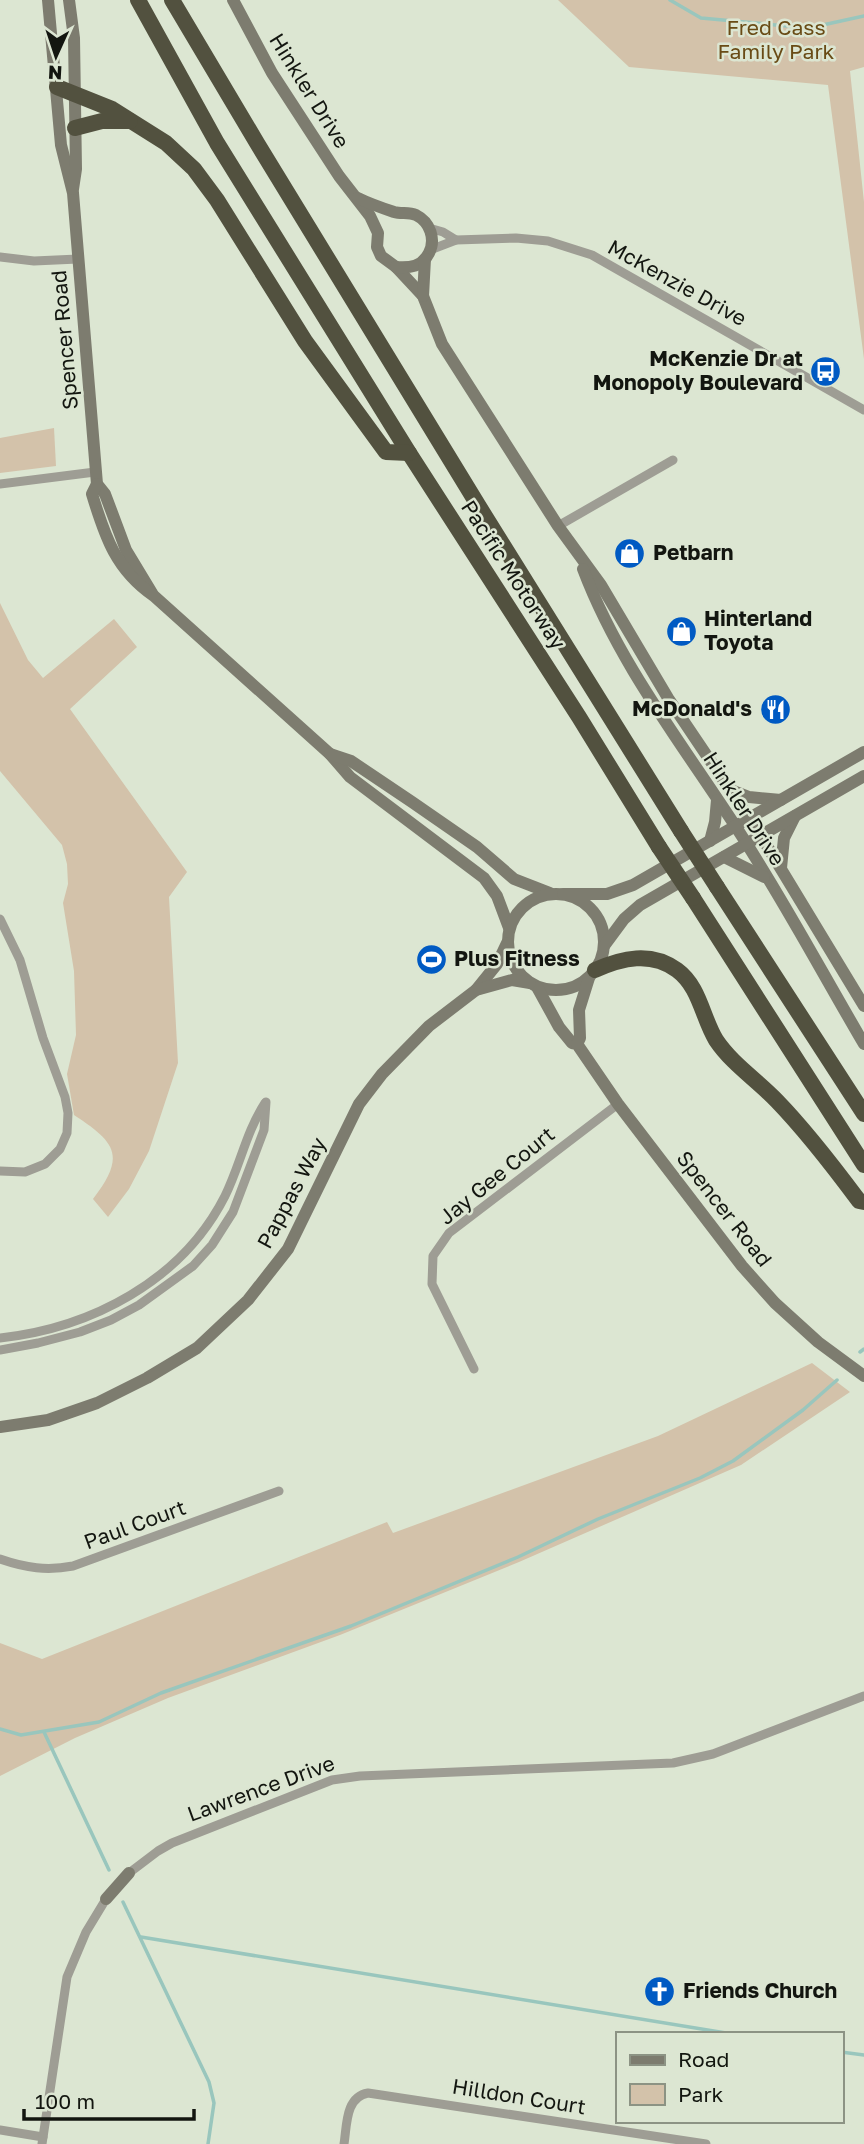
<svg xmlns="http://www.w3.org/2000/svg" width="864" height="2144" font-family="'Golos Text',sans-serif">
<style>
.green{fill:#d3c2aa}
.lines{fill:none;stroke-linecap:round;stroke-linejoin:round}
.stream{stroke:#99c6bd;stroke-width:3.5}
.street{stroke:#9e9d94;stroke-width:9}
.secondary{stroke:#7d7c6f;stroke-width:12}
.highway{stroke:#52513f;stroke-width:16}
.highway-bridge{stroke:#52513f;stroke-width:16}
.labels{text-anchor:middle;stroke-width:5;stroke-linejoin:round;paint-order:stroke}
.park-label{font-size:21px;fill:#694b15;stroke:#dce6d2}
.street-label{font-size:21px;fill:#131610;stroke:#dce6d2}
.poi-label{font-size:21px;font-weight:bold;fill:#131610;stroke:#dce6d2;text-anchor:start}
</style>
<rect width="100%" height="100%" fill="#dce6d2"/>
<!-- green -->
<g class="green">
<polygon points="558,0 864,0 864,67 850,71 864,202 864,359 828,85 629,67"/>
<polygon points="54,428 56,466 0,473 0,438"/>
<path d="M0,603L28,660L43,678L114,619L137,647L70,709L187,872L169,897L178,1063L149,1151L129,1189L108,1217L93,1199C127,1155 115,1142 74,1115L67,1074L76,1035L74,971L63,903L68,884L67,864L62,845L0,771Z"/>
<polygon points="812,1363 850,1392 741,1465 519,1562 340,1635 168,1698 75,1738 0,1776 0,1643 42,1659 387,1522 393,1533 658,1436"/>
</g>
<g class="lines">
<!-- stream -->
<g class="stream">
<polyline points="670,0 701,18 809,28 864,16"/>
<polyline points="860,1352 864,1349"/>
<polyline points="0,1729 21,1735 99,1722 161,1693 351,1626 518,1557 598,1519 700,1478 733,1461 803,1410 837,1380"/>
<polyline points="44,1732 109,1870"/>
<polyline points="123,1902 209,2082 214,2103 208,2144"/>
<polyline points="141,1937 732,2034"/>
<polyline points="841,2052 864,2055"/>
</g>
<!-- street -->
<g class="street">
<polyline points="429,228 443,232 456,240"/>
<polyline points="430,250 456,240 516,238 548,241 592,255 864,410"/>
<polyline points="0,257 34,261 78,259"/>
<polyline points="0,484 95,472"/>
<polyline points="558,526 673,460"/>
<polyline points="0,919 20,960 43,1038 65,1097 68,1113 67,1133 60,1149 45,1164 25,1172 0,1171"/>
<path d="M0,1338C91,1328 182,1281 225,1196C240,1166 246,1132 265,1103"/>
<polyline points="0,1350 38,1343 80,1332 111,1320 139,1305 193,1266 212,1245 233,1212 264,1130 266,1102"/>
<polyline points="474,1369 432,1284 433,1256 449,1233 618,1104"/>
<path d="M0,1559C26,1568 47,1571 73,1566L279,1491"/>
<polyline points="129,1873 158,1851 172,1843 332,1780 360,1776 673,1763 713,1754 864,1696"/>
<polyline points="0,2130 43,2137"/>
<polyline points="42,2144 67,1977 86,1932 106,1899"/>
<path d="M344,2144C347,2126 345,2097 368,2093L706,2144"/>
</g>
<!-- secondary -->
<g class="secondary">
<polyline points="48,0 61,145 73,193 97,484 105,494 126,550 152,593"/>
<polyline points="69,0 74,38 76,169 73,189"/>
<polyline points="233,0 272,73 339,176 370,216 378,233 377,247 381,256 396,267 423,296 442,344 558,526 601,585 668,698 761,836 864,1006"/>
<path d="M358,198C370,204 382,208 394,212C401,214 409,212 416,215C430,222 436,239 429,253C422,267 410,268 396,267"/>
<polyline points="423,296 425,259"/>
<path d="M97,484L92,494C105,537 116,570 154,596L330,754L350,777L484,878L497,896L509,928"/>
<path d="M583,569C618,662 680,741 734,824C781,895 821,971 864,1044"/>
<polyline points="330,754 351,761 412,802 477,847 514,879 550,893"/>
<polyline points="731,790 749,797 781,800"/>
<polyline points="710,841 715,822 717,800"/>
<polyline points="724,857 764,877"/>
<polyline points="781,868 784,838 795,816"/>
<circle cx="556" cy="942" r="48"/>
<polyline points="563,894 607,894 633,885 864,752"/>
<polyline points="604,946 624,919 640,905 864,776"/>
<polyline points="537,987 559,1027 572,1043 577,1044 618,1104 742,1266 775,1303 818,1342 864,1376"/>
<polyline points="476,990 497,964 507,943"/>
<polyline points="577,1044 580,1038 579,1010 589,978"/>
<polyline points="0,1427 48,1420 97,1403 147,1378 197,1348 248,1300 288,1249 359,1104 382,1074 429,1026 476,990 512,980 530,983"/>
<polyline points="106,1899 129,1873"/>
</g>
<!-- highway -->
<g class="highway">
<polyline points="138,0 217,143 409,453 579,717 659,847"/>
<polyline points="172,0 257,143 478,505 681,831"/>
<polyline points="57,87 112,109 166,143 194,169 217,200 305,341 386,452 409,453"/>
<polyline points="75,128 102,121 130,121"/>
<polyline points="717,887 864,1114"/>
<polyline points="693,898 864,1165"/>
<path d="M595,970C622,958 651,951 677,970C700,987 702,1017 716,1040C732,1064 757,1080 777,1101C807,1132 833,1166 859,1201L864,1202"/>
</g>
<!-- highway-bridge -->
<g class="highway-bridge">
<polyline points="681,831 717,887"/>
<polyline points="659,847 693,898"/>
</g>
</g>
<!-- icons -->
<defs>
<symbol id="bus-disc" viewBox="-11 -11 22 22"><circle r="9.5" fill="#005ac3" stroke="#dce6d2"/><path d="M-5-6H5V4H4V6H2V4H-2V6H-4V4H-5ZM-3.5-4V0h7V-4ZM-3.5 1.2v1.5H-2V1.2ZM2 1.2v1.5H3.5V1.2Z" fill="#fff"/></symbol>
<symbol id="shop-disc" viewBox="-11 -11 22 22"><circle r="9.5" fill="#005ac3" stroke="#dce6d2"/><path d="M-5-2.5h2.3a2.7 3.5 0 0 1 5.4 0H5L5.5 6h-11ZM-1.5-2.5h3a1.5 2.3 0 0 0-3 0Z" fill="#fff"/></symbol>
<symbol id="restaurant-disc" viewBox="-11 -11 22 22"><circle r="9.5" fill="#005ac3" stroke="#dce6d2"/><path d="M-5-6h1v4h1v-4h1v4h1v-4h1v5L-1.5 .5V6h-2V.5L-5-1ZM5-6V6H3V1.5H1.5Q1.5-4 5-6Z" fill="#fff"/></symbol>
<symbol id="stadium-disc" viewBox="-11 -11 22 22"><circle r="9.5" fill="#005ac3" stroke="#dce6d2"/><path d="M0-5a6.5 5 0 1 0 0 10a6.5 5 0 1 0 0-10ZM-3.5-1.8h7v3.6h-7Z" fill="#fff"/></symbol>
<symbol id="church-disc" viewBox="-11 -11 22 22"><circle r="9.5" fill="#005ac3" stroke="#dce6d2"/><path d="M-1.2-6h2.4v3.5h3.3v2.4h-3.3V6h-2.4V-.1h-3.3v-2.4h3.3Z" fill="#fff"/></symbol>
</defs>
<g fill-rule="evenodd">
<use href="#bus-disc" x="808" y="354" width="35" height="35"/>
<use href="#shop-disc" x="612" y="536" width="35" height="35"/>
<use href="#shop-disc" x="664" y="614" width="35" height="35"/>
<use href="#restaurant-disc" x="758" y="692" width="35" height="35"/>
<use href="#stadium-disc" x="414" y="942" width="35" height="35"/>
<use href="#church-disc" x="642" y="1974" width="35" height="35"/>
</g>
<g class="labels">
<!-- park labels -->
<g class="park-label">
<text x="776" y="35">Fred Cass<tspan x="776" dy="24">Family Park</tspan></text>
</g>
<!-- street labels -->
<g class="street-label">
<text transform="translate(309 91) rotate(58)" y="7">Hinkler Drive</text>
<text transform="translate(677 283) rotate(29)" y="7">McKenzie Drive</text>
<text transform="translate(65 340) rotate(-95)" y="7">Spencer Road</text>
<text transform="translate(513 575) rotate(57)" y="7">Pacific Motorway</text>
<text transform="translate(744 809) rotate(57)" y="7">Hinkler Drive</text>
<text transform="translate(497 1176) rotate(-39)" y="7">Jay Gee Court</text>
<text transform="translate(292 1193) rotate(-62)" y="7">Pappas Way</text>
<text transform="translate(724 1209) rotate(52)" y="7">Spencer Road</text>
<text transform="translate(135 1525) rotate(-20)" y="7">Paul Court</text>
<text transform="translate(261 1789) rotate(-20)" y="7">Lawrence Drive</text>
<text transform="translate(519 2097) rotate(9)" y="7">Hilldon Court</text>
</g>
<!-- poi labels -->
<g class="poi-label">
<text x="803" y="366" text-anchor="end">McKenzie Dr at<tspan x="803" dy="24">Monopoly Boulevard</tspan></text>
<text x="653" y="560">Petbarn</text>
<text x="704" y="626">Hinterland<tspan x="704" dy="24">Toyota</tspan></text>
<text x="752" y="716" text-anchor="end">McDonald's</text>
<text x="454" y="966">Plus Fitness</text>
<text x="683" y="1998">Friends Church</text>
</g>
</g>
<!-- legend -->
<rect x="616" y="2032" width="228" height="91" fill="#dce6d2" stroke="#8c9384" stroke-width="2"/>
<rect x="630" y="2055" width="35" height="10" fill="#7d7c6f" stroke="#8c9384" stroke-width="2"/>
<text x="678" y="2067" font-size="21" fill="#131610">Road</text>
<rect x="630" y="2084" width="35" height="21" fill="#d3c2aa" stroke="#8c9384" stroke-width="2"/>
<text x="678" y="2102" font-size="21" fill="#131610">Park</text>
<!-- north arrow -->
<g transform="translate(56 56) rotate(183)" stroke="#dce6d2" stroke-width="5" paint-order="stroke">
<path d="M0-5L12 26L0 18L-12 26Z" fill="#131610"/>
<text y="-10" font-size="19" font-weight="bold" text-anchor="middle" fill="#131610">N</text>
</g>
<!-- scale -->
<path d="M24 2109v10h170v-10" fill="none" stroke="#131610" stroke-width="3.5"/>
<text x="35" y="2109" font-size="21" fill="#131610" stroke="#dce6d2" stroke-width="5" paint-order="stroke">100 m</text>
</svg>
